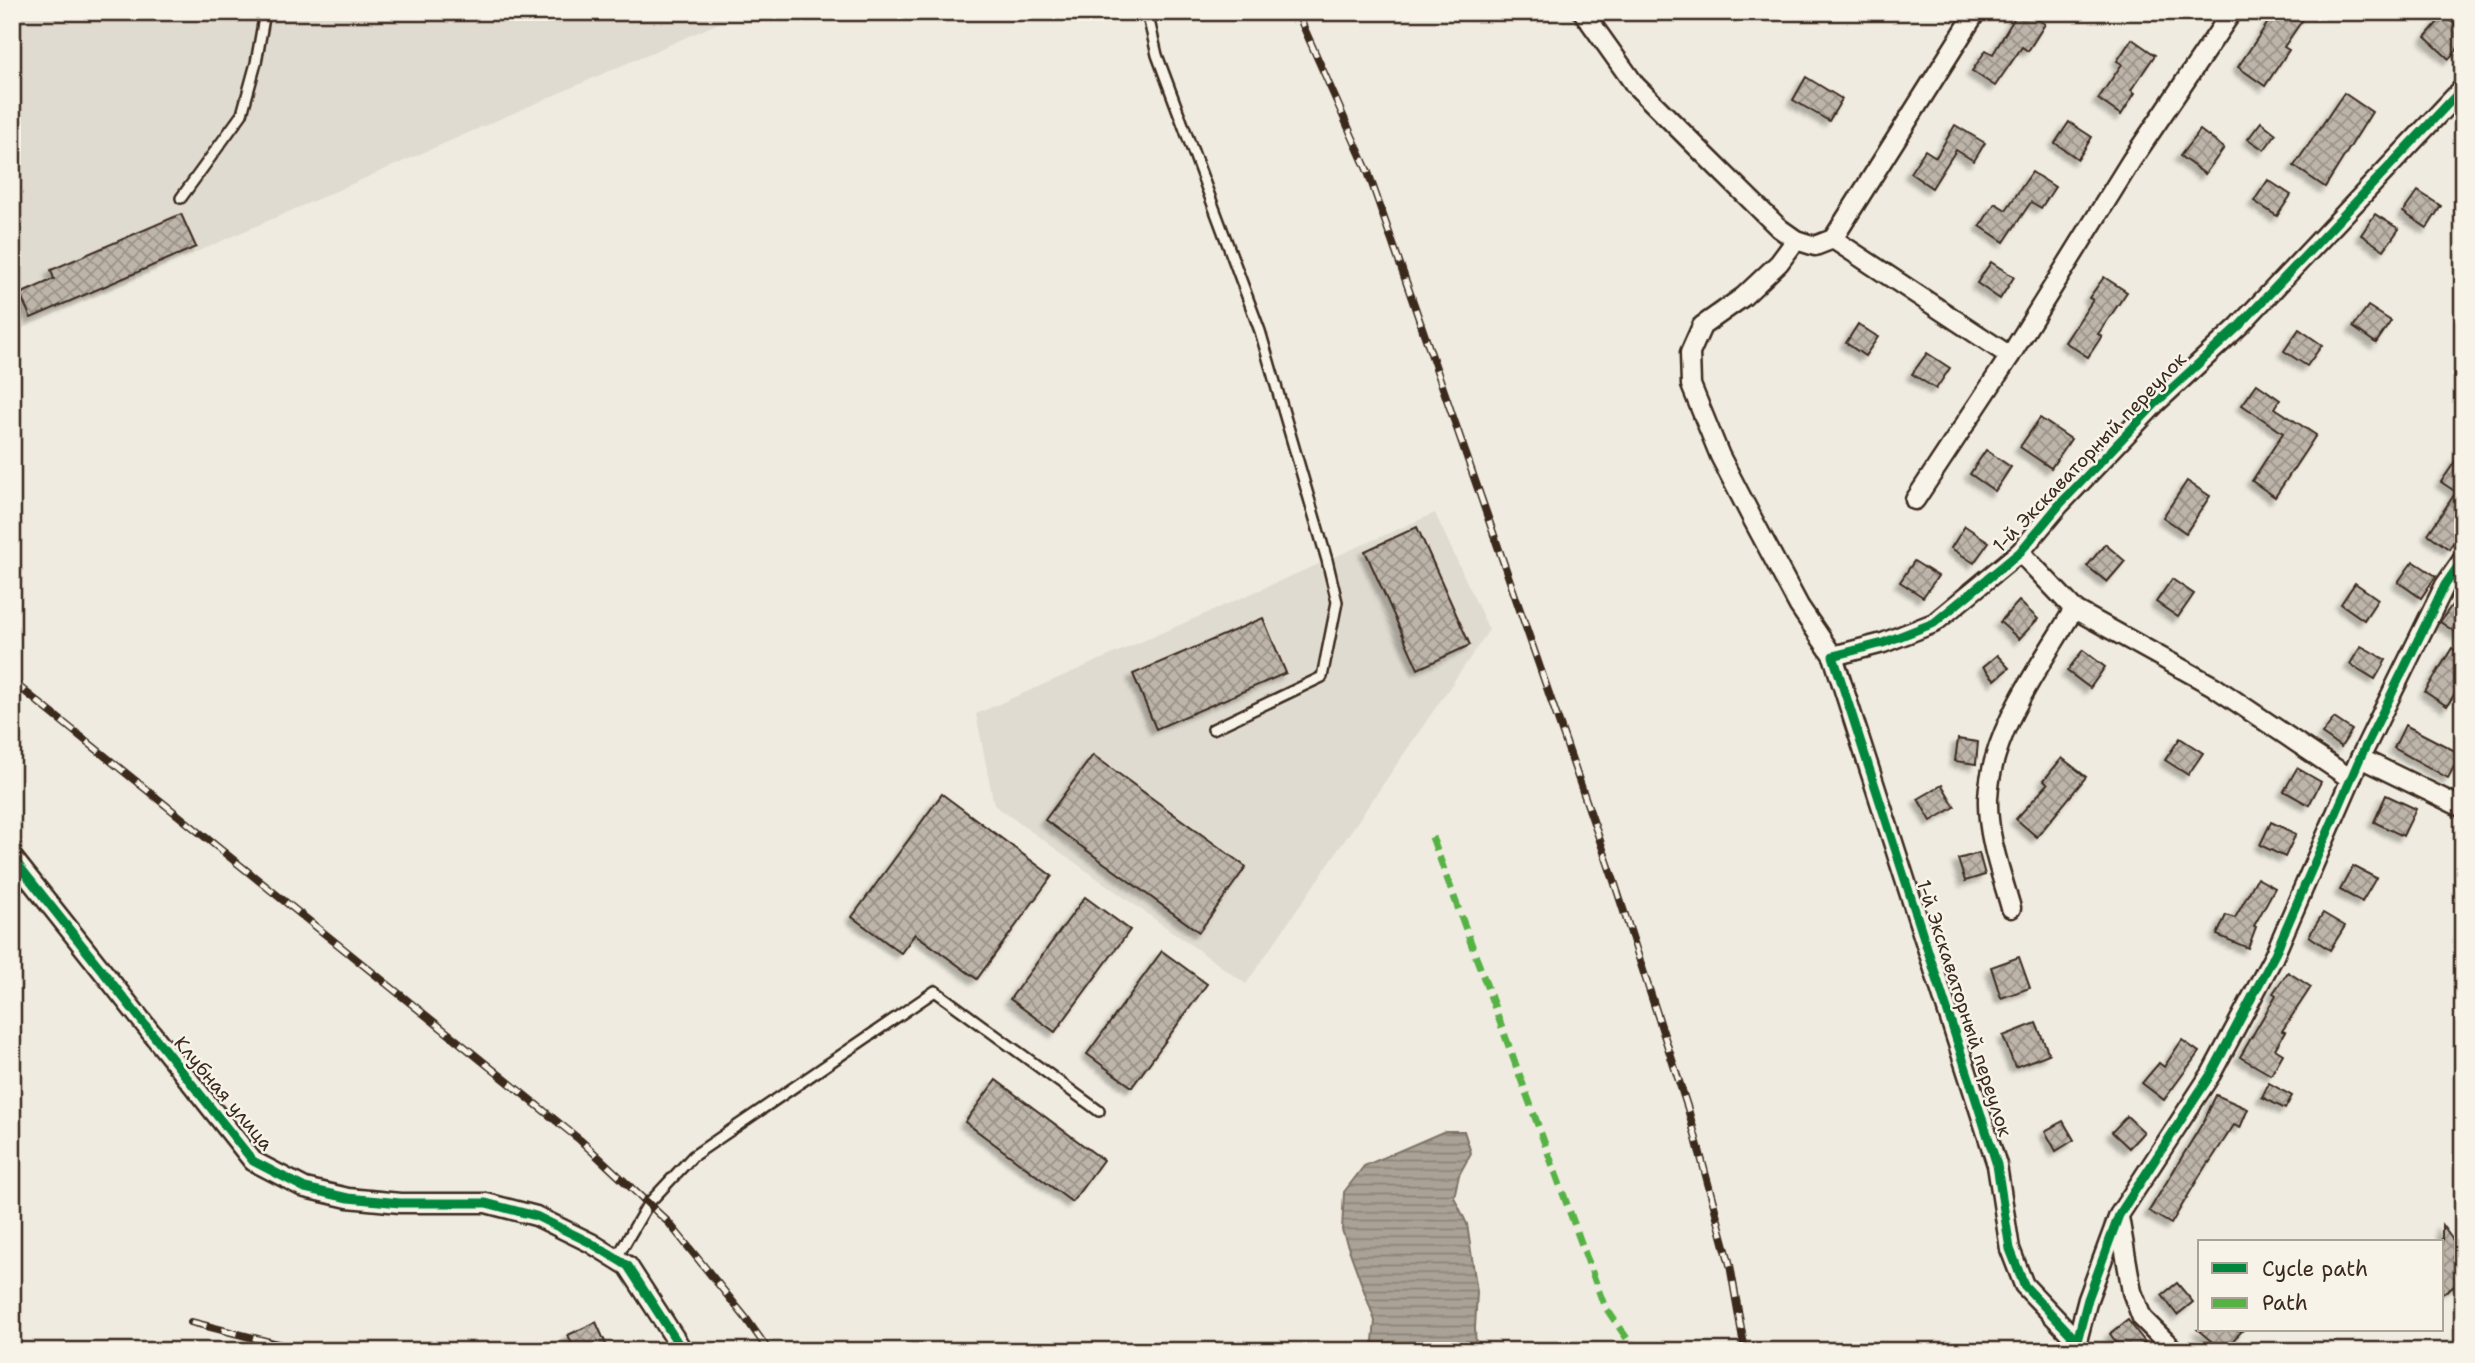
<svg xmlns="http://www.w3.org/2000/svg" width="2475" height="1363" font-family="'Shantell Sans',sans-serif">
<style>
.built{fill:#e0dbd0}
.water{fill:url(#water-rules);stroke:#7e7266;stroke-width:2}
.building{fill:url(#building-cross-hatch);stroke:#3b2a1e;stroke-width:2;filter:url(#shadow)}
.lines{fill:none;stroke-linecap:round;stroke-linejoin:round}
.service-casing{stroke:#3b2a1e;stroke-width:14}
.minor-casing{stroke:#3b2a1e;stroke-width:23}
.service{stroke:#f7f3e8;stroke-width:9}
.minor{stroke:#f7f3e8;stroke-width:18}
.rail-casing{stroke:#3b2a1e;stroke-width:8}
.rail{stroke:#f7f3e8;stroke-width:5;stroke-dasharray:16;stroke-linecap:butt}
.quiet{stroke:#57b245;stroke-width:7;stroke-dasharray:14 7;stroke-linecap:butt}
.cycleway-casing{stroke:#f7f3e8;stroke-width:13}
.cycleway{stroke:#00873e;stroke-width:9}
.labels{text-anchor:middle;stroke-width:5;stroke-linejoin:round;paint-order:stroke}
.street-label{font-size:19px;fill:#3b2a1e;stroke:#f7f3e8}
</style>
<defs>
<pattern id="water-rules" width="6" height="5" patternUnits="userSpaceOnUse" patternTransform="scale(1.75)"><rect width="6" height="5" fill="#aaa296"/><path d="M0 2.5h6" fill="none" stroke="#8c847a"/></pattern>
<pattern id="building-cross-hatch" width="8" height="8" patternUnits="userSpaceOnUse" patternTransform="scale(1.75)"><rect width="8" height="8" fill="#bdb5aa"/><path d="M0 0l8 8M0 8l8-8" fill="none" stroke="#9b938a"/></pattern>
<filter id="shadow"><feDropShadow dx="-5" dy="5" stdDeviation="2" flood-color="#0004"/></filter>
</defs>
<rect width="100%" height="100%" fill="#efebe0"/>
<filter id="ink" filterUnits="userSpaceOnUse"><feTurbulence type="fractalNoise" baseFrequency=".0143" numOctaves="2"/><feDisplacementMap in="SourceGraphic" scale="14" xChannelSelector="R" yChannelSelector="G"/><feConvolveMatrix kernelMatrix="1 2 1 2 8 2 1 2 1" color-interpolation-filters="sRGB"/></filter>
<g filter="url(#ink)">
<!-- built -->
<g class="built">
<polygon points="12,12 744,12 12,333"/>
<polygon points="1435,513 1489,630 1246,984 994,805 976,714"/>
</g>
<!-- water -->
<polygon class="water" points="1445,1131 1464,1131 1471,1153 1459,1175 1454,1197 1467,1224 1477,1292 1475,1328 1476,1351 1372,1351 1375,1321 1342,1230 1344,1192 1364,1166"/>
<!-- building -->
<g class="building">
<polygon points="2018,12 2025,12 2045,24 2028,51 2022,47 1995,86 1972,71 1986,50 1993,54"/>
<polygon points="2275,12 2308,12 2284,47 2289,50 2265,86 2238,67"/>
<polygon points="2444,15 2463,31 2463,43 2449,59 2425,37"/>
<polygon points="2132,39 2155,55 2131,90 2135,93 2121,115 2098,99 2122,64 2117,61"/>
<polygon points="1806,77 1842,99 1829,121 1793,100"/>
<polygon points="2344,93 2372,112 2325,187 2294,166"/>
<polygon points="2069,122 2092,137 2078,159 2055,143"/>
<polygon points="2261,122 2276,134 2264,150 2248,139"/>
<polygon points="1955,125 1985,143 1974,161 1956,150 1932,188 1910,173 1925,150 1936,157"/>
<polygon points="2200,130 2224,148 2205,174 2180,156"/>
<polygon points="2032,172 2055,187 2041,208 2031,202 2004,242 1980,226 1995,203 2006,210"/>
<polygon points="2268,180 2291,195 2277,216 2254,201"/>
<polygon points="2418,191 2441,206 2427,228 2403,212"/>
<polygon points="181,214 196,247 31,318 20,294 54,279 51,270"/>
<polygon points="2375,214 2399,229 2384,250 2361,235"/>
<polygon points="1991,262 2014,277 2000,299 1977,283"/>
<polygon points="2104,277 2127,292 2098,334 2102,336 2088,357 2065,342 2093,300 2089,298"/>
<polygon points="2368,306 2391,321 2376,343 2353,327"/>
<polygon points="1858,324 1878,337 1865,356 1846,343"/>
<polygon points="2299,329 2322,345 2307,366 2284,351"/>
<polygon points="1927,353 1950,368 1936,389 1912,374"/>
<polygon points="2257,384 2280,400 2275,408 2316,435 2275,497 2252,481 2283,433 2242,405"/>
<polygon points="2040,418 2071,439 2051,468 2020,447"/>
<polygon points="1986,450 2011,467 1995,491 1970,474"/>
<polygon points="2463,450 2463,528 2449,549 2428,534 2456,492 2441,482"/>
<polygon points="2187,481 2210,496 2186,533 2163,517"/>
<polygon points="1965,526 1989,542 1974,563 1951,548"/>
<polygon points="1417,527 1470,645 1418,669 1365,551"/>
<polygon points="2105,544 2125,561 2107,582 2087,566"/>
<polygon points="1914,561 1938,576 1923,597 1900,582"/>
<polygon points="2413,561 2436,576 2421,598 2398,582"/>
<polygon points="2172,579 2194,594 2178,617 2156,602"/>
<polygon points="2355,583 2378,599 2364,620 2341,604"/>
<polygon points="2019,601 2038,619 2019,639 2000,622"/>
<polygon points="2452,605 2463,613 2463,637 2440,622"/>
<polygon points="1263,618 1286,673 1156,729 1133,674"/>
<polygon points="2361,646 2386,660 2375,679 2350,664"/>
<polygon points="2452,648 2463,655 2463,680 2447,706 2425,692"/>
<polygon points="2083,650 2105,667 2090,688 2067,671"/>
<polygon points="1997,655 2009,668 1995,680 1983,667"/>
<polygon points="2334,718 2352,730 2341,747 2322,734"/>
<polygon points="2405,725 2461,754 2448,778 2394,748"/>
<polygon points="2180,738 2203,753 2188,775 2165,760"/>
<polygon points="1958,739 1978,742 1976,764 1955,761"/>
<polygon points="1093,755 1246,867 1199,932 1045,820"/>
<polygon points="2062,758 2086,777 2037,837 2016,819 2048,784 2044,780"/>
<polygon points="2297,768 2321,782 2309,805 2284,791"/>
<polygon points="1942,785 1955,807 1931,821 1918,799"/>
<polygon points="942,794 1052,876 977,979 915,934 901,953 852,917"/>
<polygon points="2386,795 2416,809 2403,836 2374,822"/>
<polygon points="2271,822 2296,834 2285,857 2260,845"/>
<polygon points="1979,853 1985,875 1965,881 1958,859"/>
<polygon points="2353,866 2376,878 2362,902 2340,890"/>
<polygon points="2257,878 2275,888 2254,926 2256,927 2248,948 2217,935 2226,915 2235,918"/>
<polygon points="1085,897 1130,930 1055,1032 1010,999"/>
<polygon points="2323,913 2345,926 2330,950 2309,936"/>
<polygon points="1162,951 1207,984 1132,1087 1087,1054"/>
<polygon points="2019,957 2030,988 2001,998 1991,967"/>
<polygon points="2288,972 2311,987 2282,1031 2285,1032 2275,1049 2283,1054 2271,1075 2240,1057 2276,995 2273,993"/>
<polygon points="2036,1023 2049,1054 2015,1067 2003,1036"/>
<polygon points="2182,1040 2199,1052 2164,1100 2142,1083 2159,1063 2164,1067"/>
<polygon points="996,1080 1103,1160 1072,1202 965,1122"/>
<polygon points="2269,1083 2292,1096 2285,1109 2262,1097"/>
<polygon points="2216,1095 2248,1109 2240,1128 2234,1125 2209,1163 2208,1162 2171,1224 2149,1211 2205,1119"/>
<polygon points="2127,1116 2144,1132 2129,1148 2112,1132"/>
<polygon points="2063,1121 2074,1140 2056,1151 2045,1131"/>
<polygon points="2442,1225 2463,1254 2463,1279 2442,1294"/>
<polygon points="2177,1283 2193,1302 2177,1315 2162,1295"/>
<polygon points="2128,1320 2145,1342 2134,1351 2123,1351 2110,1334"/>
<polygon points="596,1322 609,1351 575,1351 568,1335"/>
<polygon points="2198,1330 2243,1330 2223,1351"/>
</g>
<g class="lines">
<defs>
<g id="service">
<polyline points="1147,12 1157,55 1260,331 1327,560 1337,602 1322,677 1213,729"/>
<polyline points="181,198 242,114 256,63 265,12"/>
<polyline points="616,1259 648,1204 693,1156 935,991 1099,1111"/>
</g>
<g id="minor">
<polyline points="1583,12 1635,85 1696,146 1779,228 1796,240 1815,246 1833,239 1976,12"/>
<polyline points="1833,239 2010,356 1915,500"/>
<polyline points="1796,240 1779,263 1743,297 1702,326 1690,353 1691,385 1720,456 1752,518 1799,606 1833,656"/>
<polyline points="2010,356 2131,161 2232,12"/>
<polyline points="2020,552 2074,609 2213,686 2351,779"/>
<polyline points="2360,758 2463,808"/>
<polyline points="12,857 253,1161 305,1188 348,1198 400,1203 486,1203 536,1216 591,1243 628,1266 683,1351"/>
<path d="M2011,908C2001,873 1987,835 1988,798C1991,731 2041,665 2074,609"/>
<polyline points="2119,1217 2132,1292 2142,1318 2175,1351"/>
<polyline points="2077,1341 2024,1285 2010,1249 1997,1165 1833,656 1883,643 1934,623 2020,552 2060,504 2156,403 2239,326 2463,88"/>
<polyline points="2076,1351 2077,1341 2088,1299 2119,1215 2211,1074 2274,956 2360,758 2445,585 2463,559"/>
</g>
</defs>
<!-- service casing -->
<use href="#service" class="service-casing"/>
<!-- minor casing -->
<use href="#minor" class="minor-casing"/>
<!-- service -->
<use href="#service" class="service"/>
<!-- minor -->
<use href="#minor" class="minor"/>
<defs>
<g id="rail">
<polyline points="1297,12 1368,172 1614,881 1688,1109 1730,1265 1745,1351"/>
<polyline points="12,681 580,1140 669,1223 745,1317 769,1351"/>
<polyline points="191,1322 305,1351"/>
</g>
</defs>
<!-- rail casing -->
<use href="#rail" class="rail-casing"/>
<!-- rail -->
<use href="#rail" class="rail"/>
<!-- quiet -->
<polyline class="quiet" points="1432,837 1604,1305 1630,1343 1646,1351"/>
<defs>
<g id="cycleway">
<polyline points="12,857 253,1161 305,1188 348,1198 400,1203 486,1203 536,1216 591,1243 628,1266 683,1351"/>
<polyline points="2077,1341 2024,1285 2010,1249 1997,1165 1833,656 1883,643 1934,623 2020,552 2060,504 2156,403 2239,326 2463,88"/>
<polyline points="2076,1351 2077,1341 2088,1299 2119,1215 2211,1074 2274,956 2360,758 2445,585 2463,559"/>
</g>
</defs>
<!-- cycleway casing -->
<use href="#cycleway" class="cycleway-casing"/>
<!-- cycleway -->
<use href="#cycleway" class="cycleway"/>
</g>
</g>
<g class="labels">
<!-- street labels -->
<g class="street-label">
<text transform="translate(2089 452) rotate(-46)" y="7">1-й Экскаваторный переулок</text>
<text transform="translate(1965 1008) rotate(72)" y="7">1-й Экскаваторный переулок</text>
<text transform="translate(224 1093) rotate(50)" y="7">Клубная улица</text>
</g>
</g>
<!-- margin -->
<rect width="2475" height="1363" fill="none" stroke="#f7f3e8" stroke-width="42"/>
<rect x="21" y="21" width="2433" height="1321" fill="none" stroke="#3b2a1e" stroke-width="2.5" filter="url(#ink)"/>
<!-- legend -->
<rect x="2198" y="1240" width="245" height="91" fill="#f7f3e8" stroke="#aca397" stroke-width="2"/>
<rect x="2212" y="1263" width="35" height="10" fill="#00873e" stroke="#aca397" stroke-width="2"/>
<text x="2262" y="1276" font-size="21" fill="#3b2a1e">Cycle path</text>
<rect x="2212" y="1298" width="35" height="10" fill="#57b245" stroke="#aca397" stroke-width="2"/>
<text x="2262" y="1310" font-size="21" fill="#3b2a1e">Path</text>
</svg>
